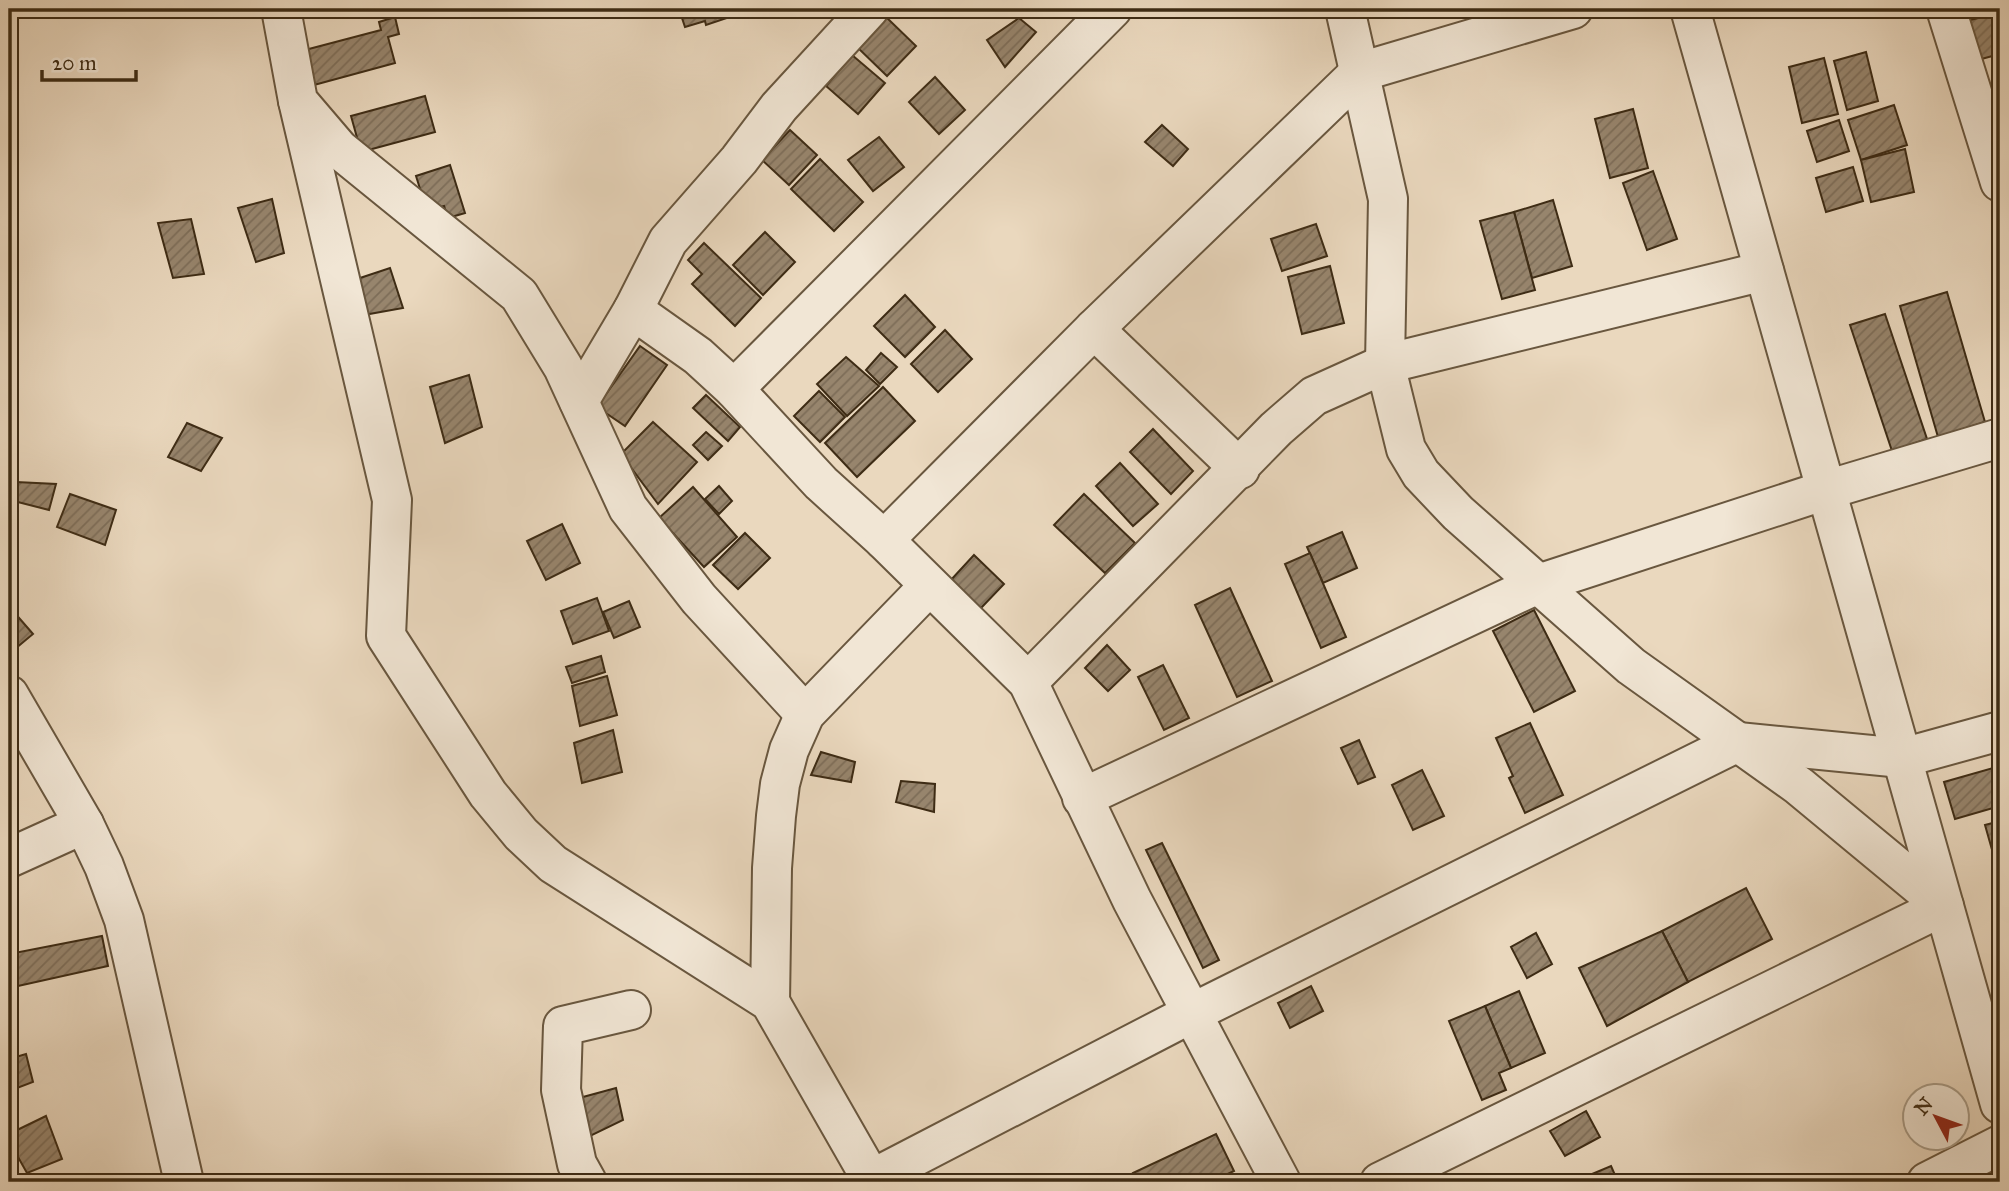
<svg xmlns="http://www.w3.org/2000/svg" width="2009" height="1191" font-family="'IM FELL Great Primer',serif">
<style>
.building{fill:url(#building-hatch);stroke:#3e2c15;stroke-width:2}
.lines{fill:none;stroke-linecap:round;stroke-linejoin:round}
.minor-casing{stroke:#69573f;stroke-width:42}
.minor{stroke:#f1e6d5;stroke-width:38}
</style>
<defs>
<pattern id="building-hatch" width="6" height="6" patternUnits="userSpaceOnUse" patternTransform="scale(1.75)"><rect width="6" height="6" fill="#97856d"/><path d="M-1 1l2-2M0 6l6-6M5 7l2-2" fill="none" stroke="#7d6d58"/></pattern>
</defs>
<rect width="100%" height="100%" fill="#ead8be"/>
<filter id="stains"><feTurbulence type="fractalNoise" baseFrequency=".00286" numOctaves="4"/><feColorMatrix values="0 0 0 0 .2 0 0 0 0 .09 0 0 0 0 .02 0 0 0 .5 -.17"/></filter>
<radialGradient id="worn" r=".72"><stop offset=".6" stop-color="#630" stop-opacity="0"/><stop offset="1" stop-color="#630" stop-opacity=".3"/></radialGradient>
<!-- building -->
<g class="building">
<polygon points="679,9 730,9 733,16 706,25 705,21 685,27"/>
<polygon points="1993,14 2000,38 2000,54 1974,61 1963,22"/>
<polygon points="885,16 916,46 887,76 856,46"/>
<polygon points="395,17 399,34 388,37 395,63 314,85 305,50 381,30 379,22"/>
<polygon points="1019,18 1036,32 1005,67 987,40"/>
<polygon points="1866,52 1878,101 1847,110 1834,61"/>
<polygon points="852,55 885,83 858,114 826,86"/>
<polygon points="1824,58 1838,114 1802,123 1789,67"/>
<polygon points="935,77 965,110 939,134 909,102"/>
<polygon points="425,96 435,132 361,152 351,116"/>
<polygon points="1894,105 1907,145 1861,160 1848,120"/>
<polygon points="1633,109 1648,168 1610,178 1595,119"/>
<polygon points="1839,120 1849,151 1817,162 1807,131"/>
<polygon points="1162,125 1188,149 1173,166 1145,142"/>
<polygon points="790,130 817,155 789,185 762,160"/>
<polygon points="879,137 904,167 873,191 848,160"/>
<polygon points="1905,149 1914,192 1871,202 1861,160"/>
<polygon points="820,159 863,202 834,231 791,189"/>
<polygon points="450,165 465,213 448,218 444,206 427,211 416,176"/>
<polygon points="1853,167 1863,201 1826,212 1816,178"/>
<polygon points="1653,171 1677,239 1647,250 1623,183"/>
<polygon points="272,199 284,253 256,262 238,208"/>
<polygon points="1553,200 1572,266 1532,278 1514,212"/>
<polygon points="1514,212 1535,290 1502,299 1480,221"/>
<polygon points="191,219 204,274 173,278 158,223"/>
<polygon points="1316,224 1327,256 1282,271 1271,239"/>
<polygon points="765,232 795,262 763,295 733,265"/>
<polygon points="704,243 761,298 735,326 692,284 702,274 688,260"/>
<polygon points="1330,266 1344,323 1302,334 1288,277"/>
<polygon points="390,268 403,308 358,316 351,281"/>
<polygon points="1947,292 1985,422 1938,437 1900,306"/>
<polygon points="905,295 935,327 905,357 874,326"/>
<polygon points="1885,314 1927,439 1892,451 1850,325"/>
<polygon points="945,330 972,359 938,392 911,364"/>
<polygon points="640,346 667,365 625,426 597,407"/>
<polygon points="881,353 897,367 880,384 866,370"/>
<polygon points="846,357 879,386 847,416 817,384"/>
<polygon points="469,375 482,427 445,443 430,387"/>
<polygon points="883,387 915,421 857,477 825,443"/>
<polygon points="819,391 845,417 820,442 794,416"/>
<polygon points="706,395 740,427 728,441 693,408"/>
<polygon points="653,422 697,462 658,504 621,454"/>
<polygon points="187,423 222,438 201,471 168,457"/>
<polygon points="1153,429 1193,471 1171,494 1130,452"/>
<polygon points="706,432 722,446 708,460 693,445"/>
<polygon points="1120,463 1158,504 1133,526 1096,486"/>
<polygon points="16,482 56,484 49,510 10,500"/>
<polygon points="719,486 732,501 719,514 705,499"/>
<polygon points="693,487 737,537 704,567 659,518"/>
<polygon points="70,494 116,510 105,545 57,527"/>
<polygon points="1084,494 1135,543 1105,573 1054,525"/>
<polygon points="562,524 580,563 546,580 527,541"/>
<polygon points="1342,532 1357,568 1323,583 1307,547"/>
<polygon points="745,533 770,558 738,589 713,565"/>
<polygon points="1310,553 1346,637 1321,648 1285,564"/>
<polygon points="974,555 1004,584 980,609 950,581"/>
<polygon points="1230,588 1272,681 1237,697 1195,605"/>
<polygon points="597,598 609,631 573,644 561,611"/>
<polygon points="629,601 640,627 614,638 603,612"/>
<polygon points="1534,610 1575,691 1534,712 1493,631"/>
<polygon points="13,611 33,634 16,648 9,640 9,615"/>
<polygon points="1107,645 1130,670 1108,691 1085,668"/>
<polygon points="601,656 605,672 572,683 566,667"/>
<polygon points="1163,665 1189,718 1164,730 1138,677"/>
<polygon points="607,676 617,715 580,726 572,686"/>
<polygon points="1530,723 1563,795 1525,813 1509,778 1513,776 1496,738"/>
<polygon points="613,730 622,772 582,783 574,743"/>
<polygon points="1359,740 1375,777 1358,784 1341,748"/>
<polygon points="821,752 855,762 851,782 811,775"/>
<polygon points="2000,766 2000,806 1955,819 1944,782"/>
<polygon points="1422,770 1444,816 1413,830 1392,785"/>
<polygon points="901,781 935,784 934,812 896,802"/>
<polygon points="2000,821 2000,878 1985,825"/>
<polygon points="1162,843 1219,960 1203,968 1146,850"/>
<polygon points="1746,888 1772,939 1688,982 1662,931"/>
<polygon points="1662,931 1688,982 1607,1026 1579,968"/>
<polygon points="1536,933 1552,964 1527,978 1511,947"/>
<polygon points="102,936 108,966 9,988 9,954"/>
<polygon points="1311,986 1323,1011 1290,1028 1278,1003"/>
<polygon points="1519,991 1545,1053 1511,1068 1485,1006"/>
<polygon points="1485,1006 1511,1068 1499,1073 1506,1090 1482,1100 1449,1021"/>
<polygon points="26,1054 33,1082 9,1091 9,1059"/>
<polygon points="616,1088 623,1120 588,1137 572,1100"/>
<polygon points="1586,1111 1600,1137 1565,1156 1550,1131"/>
<polygon points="46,1116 62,1159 27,1173 9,1141 9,1134"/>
<polygon points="1216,1134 1234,1171 1211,1182 1138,1182 1133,1173"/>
<polygon points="1611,1166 1618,1182 1573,1182"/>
</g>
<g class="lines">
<defs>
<g id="minor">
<polyline points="281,9 298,101 339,149 519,295 563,367 628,508 699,599 805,714"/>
<polyline points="1345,9 1388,199 1385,364 1406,449 1421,474 1458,513 1631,666 1799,786 1944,906 1380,1182"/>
<polyline points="1690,9 2000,1104"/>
<polyline points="1946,9 2000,182"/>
<polyline points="298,101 392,500 386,636 488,794 521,834 553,864 770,1002 873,1182"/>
<polyline points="633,310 698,356 734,389 821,483 884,540 1028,682 1132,900 1281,1182"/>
<polyline points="1094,329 1240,469"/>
<polyline points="734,389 1112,9"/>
<polyline points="579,401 633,310 668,241 739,160 779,107 869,9"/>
<polyline points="884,540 1094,329 1360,72 1573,9"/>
<polyline points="1028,682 1276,429 1314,396 1385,364 1764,271"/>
<polyline points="9,695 84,824 104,866 124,920 184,1182"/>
<polyline points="1082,798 1538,584 1826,490 2000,438"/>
<polyline points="9,858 84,824"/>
<polyline points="770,1002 772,868 776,816 780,784 789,750 805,714 929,586"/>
<polyline points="587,1182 577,1164 561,1090 563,1026 631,1010"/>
<polyline points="866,1182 1192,1013 1738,742 1902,758 2000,731"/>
<polyline points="1927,1182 2000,1145"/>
</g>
</defs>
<!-- minor casing -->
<use href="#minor" class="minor-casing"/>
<!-- minor -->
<use href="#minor" class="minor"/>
</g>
<!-- margin -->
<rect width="2009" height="1191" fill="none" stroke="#ead8be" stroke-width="35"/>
<rect x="10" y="10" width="1988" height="1170" fill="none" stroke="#3e2c15" stroke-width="3.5"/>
<rect x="18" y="18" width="1974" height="1156" fill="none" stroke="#3e2c15" stroke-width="2"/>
<!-- north arrow -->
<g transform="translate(1936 1117) rotate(311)"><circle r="33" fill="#f1e6d5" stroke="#a99c88" stroke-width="2"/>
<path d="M0-5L12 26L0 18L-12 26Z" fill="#8f2418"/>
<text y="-10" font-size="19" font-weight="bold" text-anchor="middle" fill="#3e2c15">N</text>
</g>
<!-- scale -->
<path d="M42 70v10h94v-10" fill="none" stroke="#3e2c15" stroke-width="3.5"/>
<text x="52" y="70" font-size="21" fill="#3e2c15" stroke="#f1e6d5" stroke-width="5" paint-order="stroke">20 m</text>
<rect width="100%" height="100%" filter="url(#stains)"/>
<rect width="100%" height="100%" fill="url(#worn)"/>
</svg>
